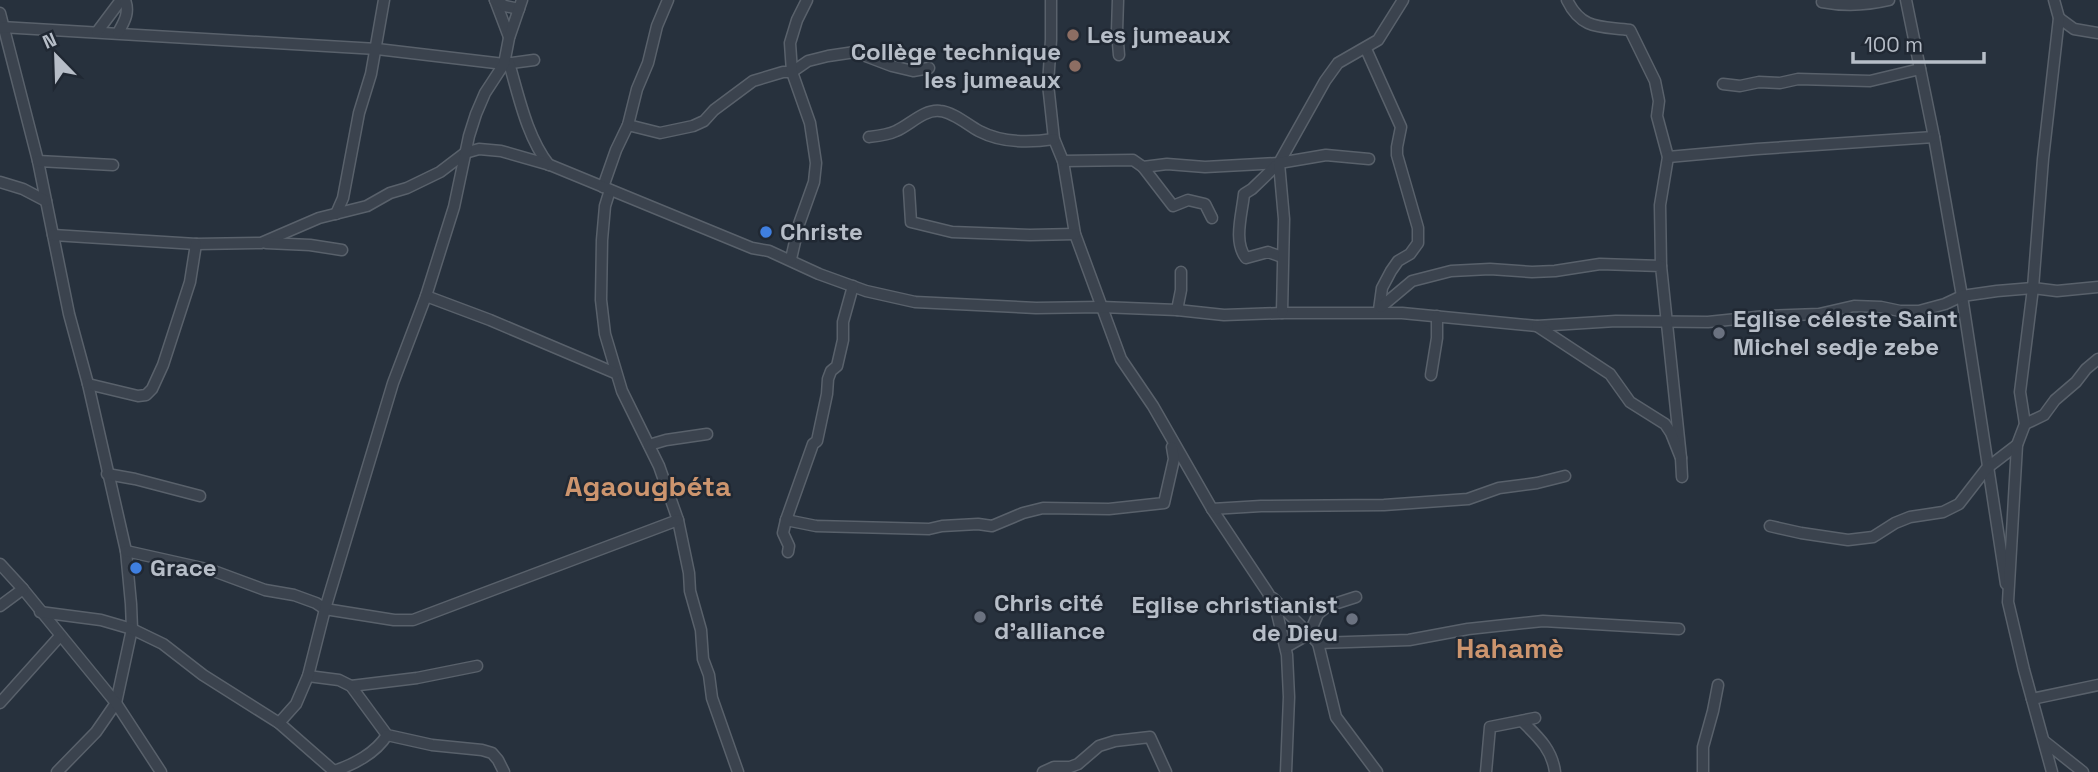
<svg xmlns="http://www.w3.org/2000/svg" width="2098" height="772" font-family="'Space Grotesk',sans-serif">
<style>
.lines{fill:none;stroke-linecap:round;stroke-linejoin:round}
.minor-casing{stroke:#59616b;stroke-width:13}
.minor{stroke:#3b434e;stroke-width:10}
.education-dot{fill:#8d6e63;stroke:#202833;stroke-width:2.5}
.shop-dot{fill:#3f7fe0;stroke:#202833;stroke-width:2.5}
.worship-dot{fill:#6b7280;stroke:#202833;stroke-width:2.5}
.labels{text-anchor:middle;stroke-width:5;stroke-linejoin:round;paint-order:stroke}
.poi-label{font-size:24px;font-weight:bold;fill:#b7bec8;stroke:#202833;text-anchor:start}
.quarter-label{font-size:28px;font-weight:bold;fill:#cd956e;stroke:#202833}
</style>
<rect width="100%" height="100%" fill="#27313d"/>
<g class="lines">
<defs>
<g id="minor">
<polyline points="495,0 509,37"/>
<polyline points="495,0 505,6 519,9"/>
<polyline points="1051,0 1051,40 1048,84 1054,139 1063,161 1075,234 1121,359 1153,406 1212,509 1268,593 1276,609 1287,655 1289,697 1286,772"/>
<polyline points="1118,0 1117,31 1119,55"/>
<path d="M1567,0C1582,31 1602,26 1630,30L1655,81L1659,101L1657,116L1668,157L1660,205L1661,266"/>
<polyline points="1906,0 1934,137 1962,296 2006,584"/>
<path d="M1822,2C1843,6 1868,5 1889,0"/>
<polyline points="0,13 38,161 69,314 88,384 126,551 131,604 132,629 116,703 96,732 57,772"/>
<polyline points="2059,18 2074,29 2098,33"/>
<polyline points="1,27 377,49 504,64 534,60"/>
<polyline points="97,32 121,0"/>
<path d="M118,33C124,22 130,13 125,0"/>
<polyline points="1366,49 1401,127 1397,147 1397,155 1418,228 1418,243 1410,254 1398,261 1391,271 1382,288 1379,310"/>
<path d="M509,63C519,97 527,137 549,165"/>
<polyline points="1723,84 1740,86 1759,82 1780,83 1798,79 1870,81 1920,69"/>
<polyline points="628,125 660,133 693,126 704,121 714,110 753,81 783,72 792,72 808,61 828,56 855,52 892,66 913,71 929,68"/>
<path d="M869,137C878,136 888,135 896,131C910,125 924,109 940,111C953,112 968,125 979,131C1002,143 1029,143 1054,139"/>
<polyline points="1668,157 1757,149 1934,137"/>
<polyline points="38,161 113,165"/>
<polyline points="1063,161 1133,160 1143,167 1167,164 1205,167 1279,163 1325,81 1338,63 1378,40 1403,0"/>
<path d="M1279,163L1252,189L1244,194C1242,214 1233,242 1246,258L1268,252L1282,257"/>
<polyline points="1143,167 1173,206 1188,200 1205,204 1212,218"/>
<polyline points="0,182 23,189 46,201"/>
<polyline points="603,187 616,150 628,125 637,89 648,63 657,26 668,0"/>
<polyline points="610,190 605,206 602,240 601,300 605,334 622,391 659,466 678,520 689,573 690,591 701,630 703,659 709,675 712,698 738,772"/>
<polyline points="909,190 911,222 952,232 1030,235 1075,234"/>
<polyline points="336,214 343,198 359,113 371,74 384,0"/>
<polyline points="53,235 196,244 261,243 319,218 367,206 390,193 407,188 440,172 465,153 479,149 501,151 550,165 752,248 769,251 819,274 866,291 915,302 1036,308 1101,307 1177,310 1224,315 1282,313 1402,313 1537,326 1616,321 1708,322 1766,316 1819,314 1854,306 1881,307 1900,311 1919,311 1945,304 1962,296 1997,291 2033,288 2057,291 2098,287"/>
<polyline points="266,243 310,245 342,250"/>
<polyline points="791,259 799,224 814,182 816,163 810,123 792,72 790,43 797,20 807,0"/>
<polyline points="426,296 490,320 615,373"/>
<polyline points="1381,307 1412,281 1451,271 1490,269 1532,272 1555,271 1600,264 1661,266 1681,458"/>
<polyline points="1177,310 1181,290 1181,272"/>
<polyline points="1282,313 1284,219 1279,163 1326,155 1369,159"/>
<polyline points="1537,326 1610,374 1630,402 1665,424 1671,433 1681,458 1682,477"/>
<polyline points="1431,375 1437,338 1437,316"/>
<polyline points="88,384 138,396 146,395 152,389 163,365 190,282 196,244"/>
<polyline points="2025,424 2044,415 2055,400 2076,382 2086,369 2098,359"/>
<polyline points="649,445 666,440 707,434"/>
<polyline points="107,474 135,479 200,496"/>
<polyline points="1212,509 1261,506 1384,505 1468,499 1499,488 1537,483 1565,476"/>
<polyline points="786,520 816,526 929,529 942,526 978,524 992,526 1023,513 1043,508 1109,509 1164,503 1174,459 1172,447"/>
<polyline points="1770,526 1801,533 1848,540 1873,537 1895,523 1910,517 1943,512 1959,504 1987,468 2017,445"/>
<polyline points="126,551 211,570 265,590 294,595 316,603 325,609 394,620 413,620 678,520"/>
<polyline points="788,552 789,546 783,533 786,520 813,444 817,441 827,394 828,379 831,371 837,366 843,340 843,322 853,286"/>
<polyline points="0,564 23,589 116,703 161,772"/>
<polyline points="1273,598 1318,643 1409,640 1468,629 1543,621 1679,629"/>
<polyline points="0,606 23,589"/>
<polyline points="40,612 101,620 132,629 163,644 203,675 279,723 335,772"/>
<polyline points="1318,643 1336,717 1377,772"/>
<polyline points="1286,647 1309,634 1318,614 1328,606 1356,597"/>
<polyline points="308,676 339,680 351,686 387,735 432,745 482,750 492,753 498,760 504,772"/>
<polyline points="351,686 417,678 477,666"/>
<polyline points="2032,699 2098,685"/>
<polyline points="0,703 60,636"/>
<path d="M1522,721C1538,737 1552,749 1555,772"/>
<polyline points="279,723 296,704 308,676 325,609 393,383 426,296 454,207 469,136 476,114 485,93 504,64 509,38 522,0"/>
<polyline points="2044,741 2083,772"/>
<path d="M334,771C353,765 376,753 387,735"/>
<polyline points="1043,772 1054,767 1070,767 1078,764 1099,746 1115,741 1150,737 1166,772"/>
<polyline points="1486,772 1490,727 1535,718"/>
<polyline points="1703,772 1703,747 1713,711 1718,685"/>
<polyline points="2052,772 2024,670 2008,602 2017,445 2025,424 2020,392 2033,288 2043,159 2059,18 2054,0"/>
</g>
</defs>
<!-- minor casing -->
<use href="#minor" class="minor-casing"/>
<!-- minor -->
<use href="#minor" class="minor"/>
</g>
<!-- markers -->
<g class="education-dot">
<circle cx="1073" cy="35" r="7"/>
<circle cx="1075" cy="66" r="7"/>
</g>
<g class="shop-dot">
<circle cx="766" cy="232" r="7"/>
<circle cx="136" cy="568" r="7"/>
</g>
<g class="worship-dot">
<circle cx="1719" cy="333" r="7"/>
<circle cx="980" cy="617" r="7"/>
<circle cx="1352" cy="619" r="7"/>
</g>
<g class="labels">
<!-- poi labels -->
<g class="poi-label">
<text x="1087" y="43">Les jumeaux</text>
<text x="1061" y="60" text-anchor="end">Collège technique<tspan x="1061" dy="28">les jumeaux</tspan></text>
<text x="780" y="240">Christe</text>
<text x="1733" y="327">Eglise céleste Saint<tspan x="1733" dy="28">Michel sedje zebe</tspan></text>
<text x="150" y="576">Grace</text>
<text x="994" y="611">Chris cité<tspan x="994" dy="28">d'alliance</tspan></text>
<text x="1338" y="613" text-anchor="end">Eglise christianist<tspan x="1338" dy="28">de Dieu</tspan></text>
</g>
<!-- quarter labels -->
<g class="quarter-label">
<text x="648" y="496">Agaougbéta</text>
<text x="1510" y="658">Hahamè</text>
</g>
</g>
<!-- north arrow -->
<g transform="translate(56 56) rotate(337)" stroke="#202833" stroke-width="5" paint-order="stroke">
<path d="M0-5L12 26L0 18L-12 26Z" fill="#b7bec8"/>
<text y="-10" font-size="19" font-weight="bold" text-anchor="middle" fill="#b7bec8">N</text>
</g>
<!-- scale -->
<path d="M1853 52v10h131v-10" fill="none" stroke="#b7bec8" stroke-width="3.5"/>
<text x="1864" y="52" font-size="21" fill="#b7bec8" stroke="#202833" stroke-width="5" paint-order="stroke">100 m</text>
</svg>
